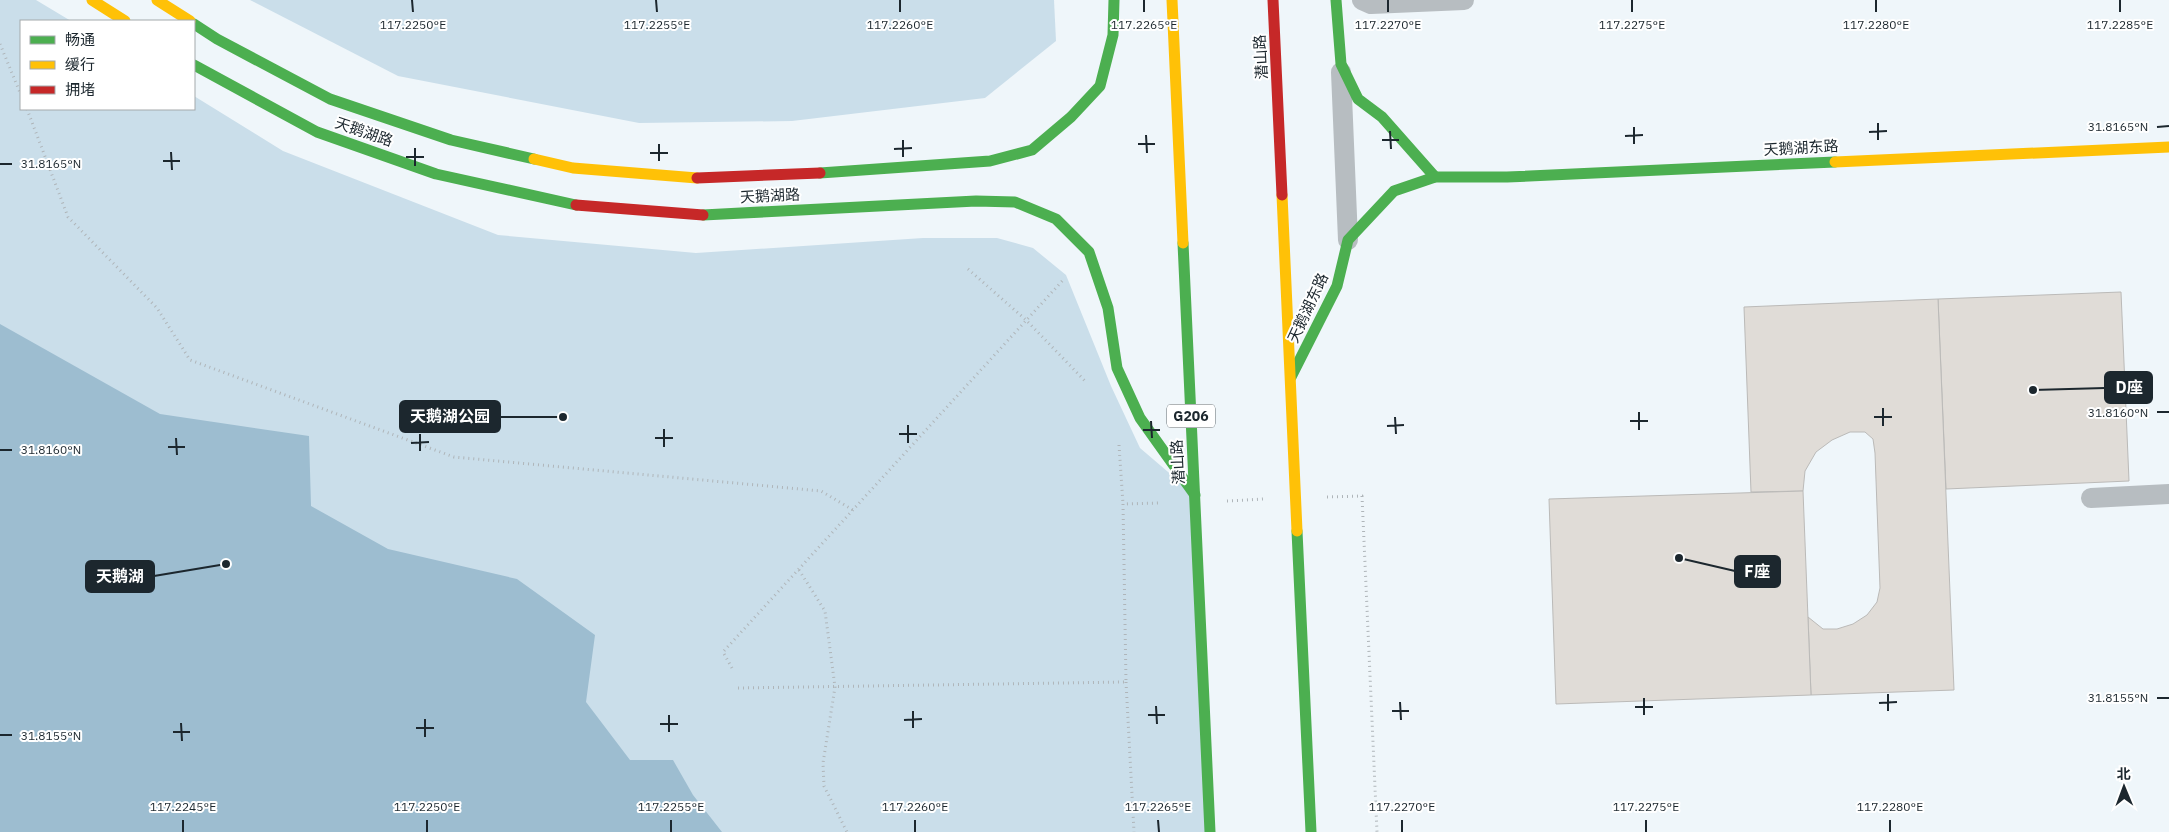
<svg xmlns="http://www.w3.org/2000/svg" width="2169" height="832" font-family="'IBM Plex Sans','Noto Sans SC',sans-serif">
<style>
.green{fill:#cadeea}
.water{fill:#9dbdd0}
.building{fill:#e0dcd7;stroke:#bbbab8}
.lines{fill:none;stroke-linecap:round;stroke-linejoin:round}
.path{stroke:#afb5b9;stroke-width:3;stroke-dasharray:1 4;stroke-linecap:butt}
.lane{stroke:#b7bdc1;stroke-width:20}
.fast{stroke:#4caf50;stroke-width:11}
.slow{stroke:#ffc107;stroke-width:11}
.jam{stroke:#c62828;stroke-width:11}
.ticks{fill:none;stroke:#1c272e;stroke-width:2}
.labels{text-anchor:middle;stroke-width:4;stroke-linejoin:round;paint-order:stroke}
.shield{fill:#fff;stroke:#60686d;stroke-width:1}
.shield-label{font-size:14px;font-weight:bold;fill:#1c272e}
.street-label{font-size:15px;fill:#1c272e;stroke:#fff}
.ticks-label{font-size:12px;text-anchor:middle;fill:#1c272e;stroke:#fff;stroke-width:4;stroke-linejoin:round;paint-order:stroke}
.leader{fill:none;stroke:#1c272e;stroke-width:2}
.callout-dot{fill:#1c272e;stroke:#fff;stroke-width:2}
.callout{fill:#1c272e;stroke:#1c272e;stroke-width:2}
.callout-label{font-size:16px;text-anchor:middle;font-weight:bold;fill:#fff}
</style>
<rect width="100%" height="100%" fill="#eff6fa"/>
<!-- green -->
<g class="green">
<polygon points="0,0 36,0 71,21 21,21 21,109 194,109 194,96 283,151 498,235 696,253 923,238 997,238 1033,248 1066,275 1111,386 1140,448 1195,495 1210,832 0,832"/>
<polygon points="250,0 1054,0 1056,41 985,98 792,121 639,123 398,76"/>
</g>
<!-- water -->
<polygon class="water" points="0,324 160,414 309,436 311,506 388,549 517,579 595,635 586,702 630,760 673,760 693,795 722,832 0,832"/>
<!-- building -->
<g class="building">
<polygon points="2121,292 2129,481 1946,489 1938,299"/>
<polygon points="1938,299 1954,690 1811,695 1808,617 1823,629 1837,629 1853,624 1867,615 1877,602 1880,588 1875,453 1873,439 1865,432 1850,432 1832,440 1816,452 1805,471 1803,491 1751,492 1744,307"/>
<polygon points="1803,491 1811,695 1556,704 1549,499"/>
</g>
<g class="lines">
<!-- path -->
<g class="path">
<polyline points="0,44 21,95"/>
<polyline points="27,109 68,217 157,308 190,360 454,457 821,491 853,510"/>
<polyline points="968,269 1026,320 1087,383"/>
<polyline points="1119,445 1123,504"/>
<polyline points="1327,497 1362,496 1377,832"/>
<polyline points="1227,501 1264,499"/>
<polyline points="799,570 825,611 835,687 823,763 824,786 847,832"/>
<polyline points="732,668 723,652 1064,279"/>
<polyline points="1126,682 1134,832"/>
<polyline points="738,688 1126,682 1123,504 1161,503"/>
</g>
<!-- lane -->
<g class="lane">
<polyline points="1362,0 1371,4 1464,0"/>
<polyline points="1341,72 1348,240"/>
<polyline points="2091,498 2169,494"/>
</g>
<!-- fast -->
<g class="fast">
<polyline points="1336,0 1341,64 1358,99 1382,117 1435,177"/>
<polyline points="194,24 217,39 330,99 451,140 534,159"/>
<polyline points="194,65 317,132 436,174 576,205"/>
<polyline points="820,173 990,161 1032,150 1071,117 1100,86 1113,35 1114,0"/>
<polyline points="703,215 976,201 1015,202 1056,219 1089,252 1108,308 1117,368 1140,418 1195,495"/>
<polyline points="1183,243 1210,832"/>
<polyline points="1291,377 1337,286 1348,240 1394,191 1435,177 1507,177 1835,162"/>
<polyline points="1297,531 1311,832"/>
</g>
<!-- slow -->
<g class="slow">
<polyline points="92,0 125,21"/>
<polyline points="157,0 190,21"/>
<polyline points="1172,0 1183,243"/>
<polyline points="534,159 573,168 697,178"/>
<polyline points="1835,162 2169,147"/>
<polyline points="1282,195 1297,531"/>
</g>
<!-- jam -->
<g class="jam">
<polyline points="1273,0 1282,195"/>
<polyline points="697,178 820,173"/>
<polyline points="576,205 703,215"/>
</g>
</g>
<!-- ticks -->
<path class="ticks" d="M412,0L413,12M656,0L657,12M900,0V12M1144,0V12M1388,0V12M1632,0V12M1876,0V12M2120,0V12M1878,123V140M1634,127V144M2157,127L2169,126M1390,131L1391,149M1869,132L1887,131M1146,135L1147,153M1625,136L1643,135M903,140V157M1382,140H1399M659,144V161M1138,144H1155M415,148V166M894,149L912,148M171,152L172,170M650,153H668M406,157H424M163,161H180M0,164H12M1883,408V426M1639,412V430M2157,412H2169M1395,417L1396,434M1874,417H1892M1151,421L1152,438M1630,421H1648M908,425V443M1387,426L1404,425M664,429V447M1143,430H1160M420,434V451M899,434H917M176,438L177,455M655,438H673M411,443L429,442M168,447H185M0,450H12M1888,694V711M1644,698V715M2157,698H2169M1400,702L1401,720M1879,703L1897,702M1156,706L1157,724M1635,707H1653M913,711V728M1392,711H1409M669,715V732M1148,715H1165M425,719V737M904,720L922,719M181,723L182,741M660,724H678M416,728H434M173,732H190M0,735H12M183,820V832M427,820V832M671,820V832M915,820V832M1158,820L1159,832M1402,820V832M1646,820V832M1890,820V832"/>
<g class="labels">
<!-- shield labels -->
<rect class="shield" x="1167" y="404.5" width="48" height="23" rx="4"/>
<g class="shield-label">
<text x="1191" y="421">G206</text>
</g>
<!-- street labels -->
<g class="street-label">
<text transform="translate(1261 57) rotate(-93)" y="5">潜山路</text>
<text transform="translate(364 132) rotate(19)" y="5">天鹅湖路</text>
<text transform="translate(1801 148) rotate(-3)" y="5">天鹅湖东路</text>
<text transform="translate(770 196) rotate(-3)" y="5">天鹅湖路</text>
<text transform="translate(1308 308) rotate(-65)" y="5">天鹅湖东路</text>
<text transform="translate(1178 462) rotate(-93)" y="5">潜山路</text>
</g>
</g>
<g class="ticks-label">
<text x="413" y="29">117.2250°E</text>
<text x="657" y="29">117.2255°E</text>
<text x="900" y="29">117.2260°E</text>
<text x="1144" y="29">117.2265°E</text>
<text x="1388" y="29">117.2270°E</text>
<text x="1632" y="29">117.2275°E</text>
<text x="1876" y="29">117.2280°E</text>
<text x="2120" y="29">117.2285°E</text>
<text x="2118" y="131">31.8165°N</text>
<text x="51" y="168">31.8165°N</text>
<text x="2118" y="417">31.8160°N</text>
<text x="51" y="454">31.8160°N</text>
<text x="2118" y="702">31.8155°N</text>
<text x="51" y="740">31.8155°N</text>
<text x="183" y="811">117.2245°E</text>
<text x="427" y="811">117.2250°E</text>
<text x="671" y="811">117.2255°E</text>
<text x="915" y="811">117.2260°E</text>
<text x="1158" y="811">117.2265°E</text>
<text x="1402" y="811">117.2270°E</text>
<text x="1646" y="811">117.2275°E</text>
<text x="1890" y="811">117.2280°E</text>
</g>
<!-- callouts -->
<path class="leader" d="M2033 390L2105 388M563 417L500 417M1679 558L1735 571M226 564L154 576"/>
<g class="callout-dot">
<circle cx="2033" cy="390" r="5"/>
<circle cx="563" cy="417" r="5"/>
<circle cx="1679" cy="558" r="5"/>
<circle cx="226" cy="564" r="5"/>
</g>
<g class="callout">
<rect x="2105" y="372" width="47" height="31" rx="5"/>
<rect x="400" y="401" width="100" height="31" rx="5"/>
<rect x="1735" y="556" width="45" height="31" rx="5"/>
<rect x="86" y="561" width="68" height="31" rx="5"/>
</g>
<g class="callout-label">
<text x="2129" y="393">D座</text>
<text x="450" y="422">天鹅湖公园</text>
<text x="1757" y="577">F座</text>
<text x="120" y="582">天鹅湖</text>
</g>
<!-- legend -->
<rect x="20" y="20" width="175" height="90" fill="#ffffff" stroke="#a4a9ab"/>
<rect x="30" y="36" width="25" height="8" fill="#4caf50" stroke="#a4a9ab"/>
<text x="65" y="45" font-size="15" fill="#1c272e">畅通</text>
<rect x="30" y="61" width="25" height="8" fill="#ffc107" stroke="#a4a9ab"/>
<text x="65" y="70" font-size="15" fill="#1c272e">缓行</text>
<rect x="30" y="86" width="25" height="8" fill="#c62828" stroke="#a4a9ab"/>
<text x="65" y="95" font-size="15" fill="#1c272e">拥堵</text>
<!-- north arrow -->
<g transform="translate(2124 787) rotate(359)" stroke="#ffffff" stroke-width="4" paint-order="stroke">
<path d="M0-4L9 19L0 12L-9 19Z" fill="#1c272e"/>
<text y="-8" font-size="14" font-weight="bold" text-anchor="middle" fill="#1c272e">北</text>
</g>
</svg>
